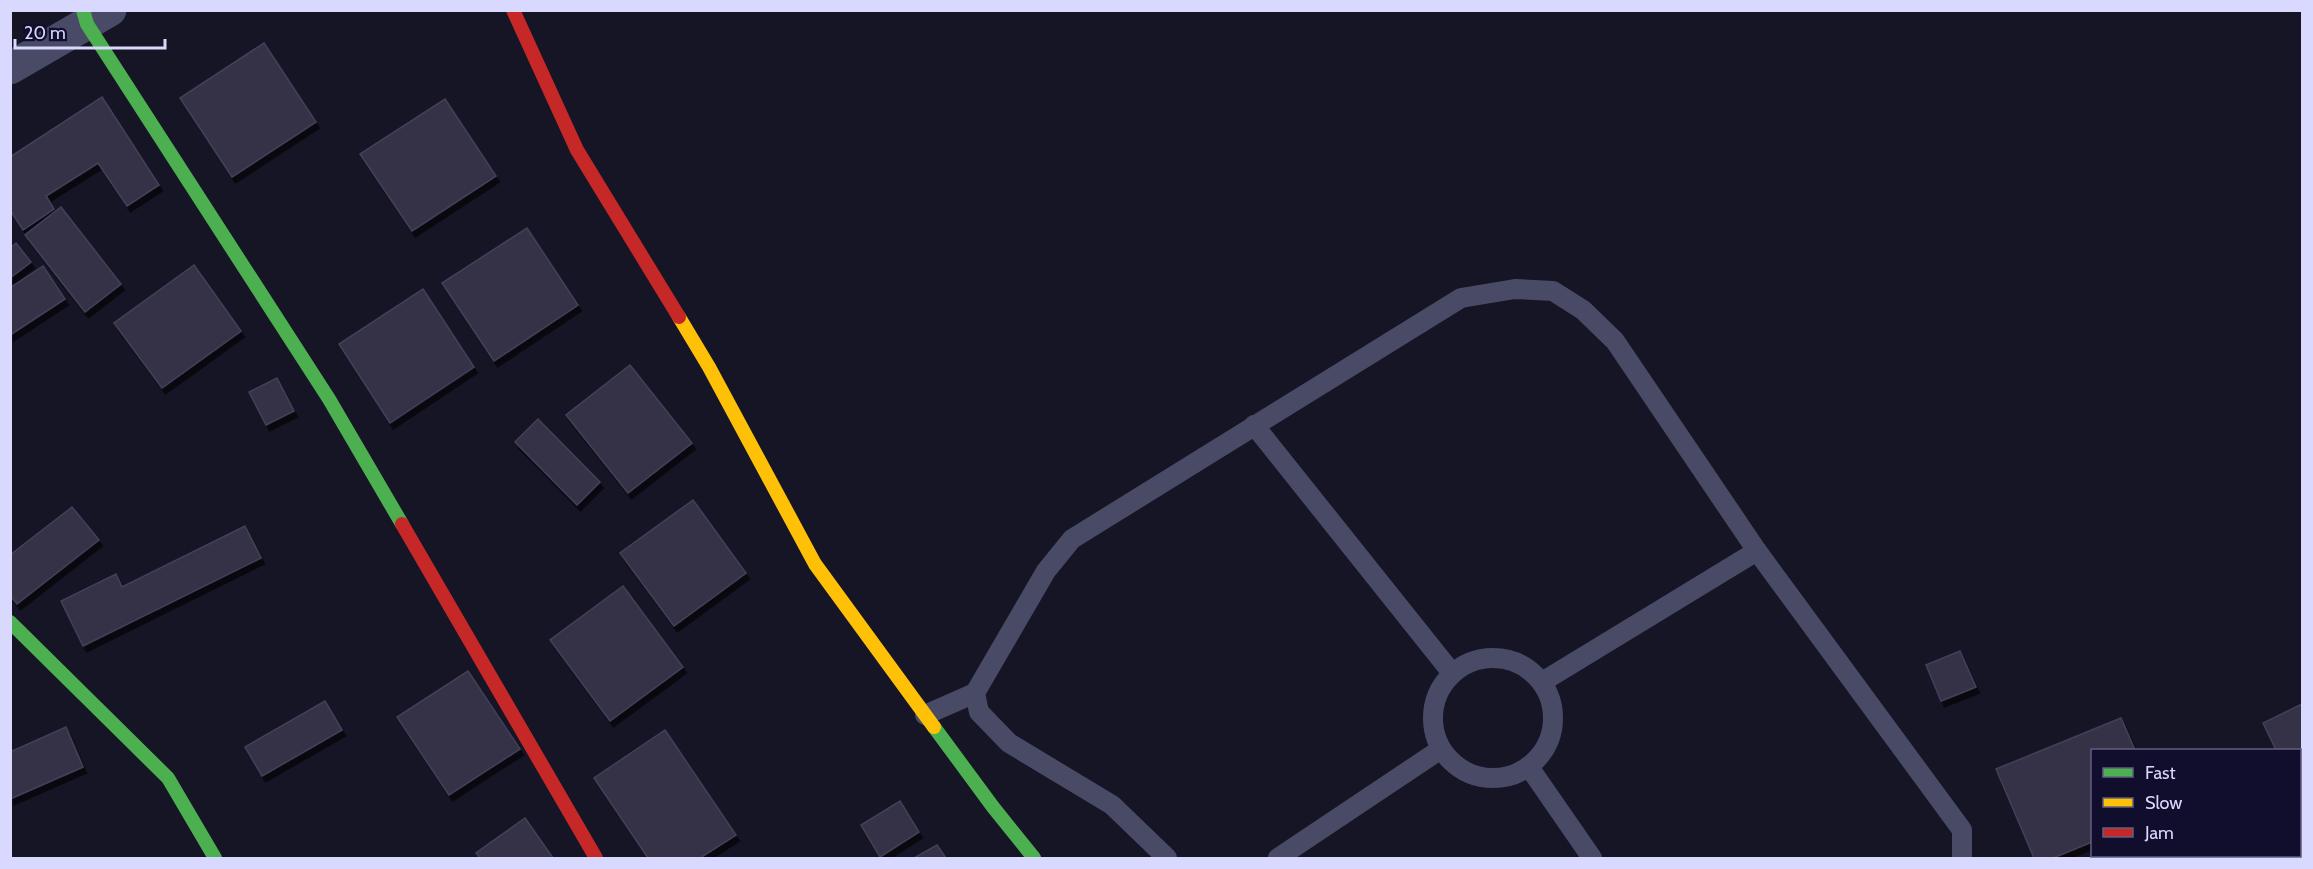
<svg xmlns="http://www.w3.org/2000/svg" width="2313" height="869" font-family="Cabin,sans-serif">
<style>
.building{fill:#343346;stroke:#424059;stroke-width:1.5;filter:url(#shadow)}
.lines{fill:none;stroke-linecap:round;stroke-linejoin:round}
.lane{stroke:#494b66;stroke-width:20}
.street{stroke:#494b66;stroke-width:33}
.fast{stroke:#4caf50;stroke-width:14}
.slow{stroke:#ffc107;stroke-width:14}
.jam{stroke:#c62828;stroke-width:14}
.rail-casing{stroke:#435c6d;stroke-width:7}
.rail{stroke:#100e2c;stroke-width:4.5;stroke-dasharray:14;stroke-linecap:butt}
</style>
<defs>
<filter id="shadow"><feDropShadow dx="3.5" dy="6" stdDeviation="0" flood-color="#0009"/></filter>
</defs>
<rect width="100%" height="100%" fill="#161525"/>
<!-- building -->
<g class="building">
<polygon points="264,43 316,122 232,177 180,98"/>
<polygon points="102,97 159,185 127,206 98,163 46,196 54,209 23,230 10,210 10,157"/>
<polygon points="445,99 496,176 412,231 360,154"/>
<polygon points="61,207 121,284 85,312 25,235"/>
<polygon points="527,228 578,305 494,361 442,283"/>
<polygon points="16,243 31,262 10,278 10,248"/>
<polygon points="194,265 241,331 162,388 114,323"/>
<polygon points="43,266 65,299 10,335 10,288"/>
<polygon points="423,289 474,367 390,423 339,344"/>
<polygon points="630,365 692,443 628,493 566,415"/>
<polygon points="277,378 294,411 266,425 249,392"/>
<polygon points="538,419 600,482 577,505 515,442"/>
<polygon points="693,500 746,573 674,626 620,553"/>
<polygon points="72,507 99,540 17,604 10,595 10,555"/>
<polygon points="245,526 261,558 83,646 61,601 116,574 122,587"/>
<polygon points="623,586 683,667 610,721 550,640"/>
<polygon points="1960,651 1976,687 1941,701 1926,665"/>
<polygon points="468,671 520,749 449,795 397,717"/>
<polygon points="325,701 342,730 262,776 245,747"/>
<polygon points="2302,704 2302,752 2276,750 2263,723"/>
<polygon points="2121,718 2135,750 2092,750 2092,842 2053,858 2034,858 1996,769"/>
<polygon points="66,727 83,767 10,799 10,752"/>
<polygon points="665,730 736,835 700,858 648,858 594,778"/>
<polygon points="900,801 919,832 880,857 861,825"/>
<polygon points="525,818 553,858 480,858 476,853"/>
<polygon points="937,845 946,858 914,858"/>
</g>
<g class="lines">
<!-- lane -->
<g class="lane">
<polyline points="1254,425 1452,673"/>
<circle cx="1493" cy="718" r="60"/>
<polyline points="1542,682 1757,551"/>
<polyline points="925,715 975,693"/>
<polyline points="1529,767 1592,858"/>
<polyline points="1167,858 1112,805 1009,743 979,712 975,693 1046,571 1072,539 1461,298 1515,289 1553,291 1583,310 1615,341 1757,551 1962,830 1962,858"/>
<polyline points="1278,858 1441,749"/>
</g>
<!-- street -->
<polyline class="street" points="10,68 110,10"/>
<!-- fast -->
<g class="fast">
<polyline points="83,10 87,24 329,399 402,524"/>
<polyline points="10,622 168,778 215,858"/>
<polyline points="934,727 993,807 1034,858"/>
</g>
<!-- slow -->
<polyline class="slow" points="679,317 709,367 815,564 934,727"/>
<!-- jam -->
<g class="jam">
<polyline points="513,10 577,150 679,317"/>
<polyline points="402,524 596,858"/>
</g>
<defs>
<g id="rail">
<polyline points="2300,787 2302,785"/>
<polyline points="2183,858 2188,856"/>
</g>
</defs>
<!-- rail casing -->
<use href="#rail" class="rail-casing"/>
<!-- rail -->
<use href="#rail" class="rail"/>
</g>
<!-- border -->
<rect width="2313" height="869" fill="none" stroke="#d9d9ff" stroke-width="24"/>
<!-- legend -->
<rect x="2091" y="749" width="210" height="108" fill="#100e2c" stroke="#605f80" stroke-width="1.5"/>
<rect x="2103" y="768" width="30" height="9" fill="#4caf50" stroke="#605f80" stroke-width="1.5"/>
<text x="2145" y="779" font-size="18" fill="#d9d9ff">Fast</text>
<rect x="2103" y="798" width="30" height="9" fill="#ffc107" stroke="#605f80" stroke-width="1.5"/>
<text x="2145" y="809" font-size="18" fill="#d9d9ff">Slow</text>
<rect x="2103" y="828" width="30" height="9" fill="#c62828" stroke="#605f80" stroke-width="1.5"/>
<text x="2145" y="839" font-size="18" fill="#d9d9ff">Jam</text>
<!-- scale -->
<path d="M15 39v9h150v-9" fill="none" stroke="#d9d9ff" stroke-width="3"/>
<text x="24" y="39" font-size="18" fill="#d9d9ff" stroke="#100e2c" stroke-width="4.5" paint-order="stroke">20 m</text>
</svg>
